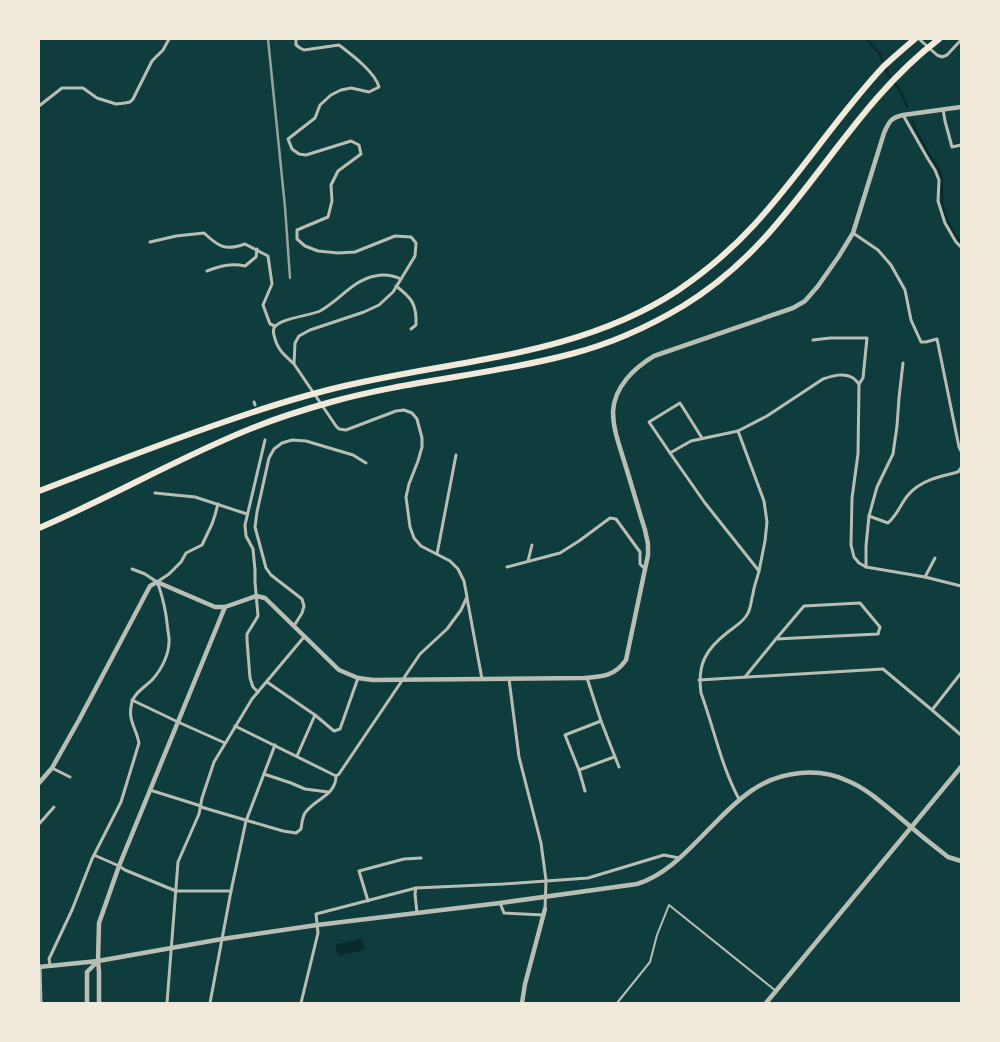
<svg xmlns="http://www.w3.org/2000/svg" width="1000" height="1042" font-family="Manrope,sans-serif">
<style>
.water{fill:#0a2a2b}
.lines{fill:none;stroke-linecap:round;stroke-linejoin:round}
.stream{stroke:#0a2a2b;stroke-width:2.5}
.service{stroke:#b8beb3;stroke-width:2}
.minor{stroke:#b8beb3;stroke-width:3}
.tertiary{stroke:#b8beb3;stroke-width:4.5}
.motorway{stroke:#f1e9da;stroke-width:6}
.rail{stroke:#97a49c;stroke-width:2.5}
</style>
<rect width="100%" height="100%" fill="#0f3d3e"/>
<!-- water -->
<polygon class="water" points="362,938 365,950 338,956 335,945"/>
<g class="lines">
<!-- stream -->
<g class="stream">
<polyline points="867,39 879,53 889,76 900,90 907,107"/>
<path d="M912,120C916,132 922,143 929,154C933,161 938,167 941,174C943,182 941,190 942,197C942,213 951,231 961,243"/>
</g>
<!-- service -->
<polyline class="service" points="617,1003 650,962 657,935 669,905 776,991"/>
<!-- minor -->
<g class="minor">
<polyline points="919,39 937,55 942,57 947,55 961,40"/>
<polyline points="39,106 62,88 83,88 97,98 116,104 125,103 130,102 133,99 152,61 163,50 169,39"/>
<polyline points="943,109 945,121 952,147 961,145"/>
<polyline points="903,115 928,159 935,170 939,180 938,201 945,223 956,242 961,247"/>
<polyline points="853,233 878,250 891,265 905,290 911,320 921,342 926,342 937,339 959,447 961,451"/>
<path d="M150,242L176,236L204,233C219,247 225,251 245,244L268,256L272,284L263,305L270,324L275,326"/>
<path d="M207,271C220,266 231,263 245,266L256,257L257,249"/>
<path d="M396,286C412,298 417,305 416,325L411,329"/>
<polyline points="813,340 830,338 867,338 863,378 859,384"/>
<path d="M293,363C283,354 277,349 274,335C273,332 273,331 274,328C280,318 309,316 320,311C339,301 353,280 375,276C384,274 392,275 401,279L415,256L416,243L411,237L395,236L355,252L338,253L318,251L305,246L297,239V230L328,217L332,201L331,185L338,171L361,154L359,145L351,141L306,155L299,154L292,149L288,139L315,118L320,105L331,95L341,90L351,88L369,92L379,87C375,72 352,55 339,45L304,50L300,48L296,45V39"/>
<polyline points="254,402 255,405"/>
<polyline points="738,431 764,501 767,522 765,541 759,571"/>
<polyline points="670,453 649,422 680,403 702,438"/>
<polyline points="155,493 195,497 247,514"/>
<path d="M869,516L888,523C899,513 900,504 909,494C921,480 941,476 958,472L961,468"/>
<polyline points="437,554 456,455"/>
<polyline points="528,561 532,545"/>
<polyline points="507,567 560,553 579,541 610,518 616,519 640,552 640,564 645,569"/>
<polyline points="866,567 866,546 869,516 877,487 893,454 897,426 899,398 903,363"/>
<polyline points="132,569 145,574 157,582"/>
<polyline points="925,577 935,558"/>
<polyline points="467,598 482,679"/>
<polyline points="294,626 302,613 304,606 302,599 271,575 266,568 255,527 257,512 269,458 274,449 282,443 292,440 306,441 353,455 366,463"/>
<polyline points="961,673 932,710 961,735"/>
<polyline points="745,677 776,639 878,634 880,627 860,603 804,606 776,639"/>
<polyline points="587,678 601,721 619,767"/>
<polyline points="509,679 519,757 541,843 546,880 545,909"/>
<polyline points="699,680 883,669 932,710"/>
<polyline points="267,682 315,715 334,731 340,729 358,678"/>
<polyline points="258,692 253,687 250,678 247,640 247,634 258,616 255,582 255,570 253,549 246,536 245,525 265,440"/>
<polyline points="132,700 178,722 225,743"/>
<polyline points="235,726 336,776 339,774 420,654 447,629 461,610 467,597 464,581 458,569 450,561 421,546 414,538 410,527 406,497 409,484 418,461 422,447 422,438 417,419 412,413 404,410 396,411 346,430 339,429 336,426 294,364 295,343 299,336 310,330 364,312 379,305 393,292 401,279"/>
<polyline points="297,756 315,715"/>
<polyline points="52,768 70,777"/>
<polyline points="579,770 614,757"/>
<polyline points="264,774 291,783 305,789 328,792"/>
<polyline points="150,790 201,806"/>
<polyline points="585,791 579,770 565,735 601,721"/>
<path d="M739,799C721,766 714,728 701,693C697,664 706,649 728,632C735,626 744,622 748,613C751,608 751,600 753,594C754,586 757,579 759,571L705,503L670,453L691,441L738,431L767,416L823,379C832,376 844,372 853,378C855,379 857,382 859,384L858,454L852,498L851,545L854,557L859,563L866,567L925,577L961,586"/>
<path d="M201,807L283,831L296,833L301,829C302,823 302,818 305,813C314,799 336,796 336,776"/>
<polyline points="39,824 54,807"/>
<polyline points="94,855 119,866 125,870 176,891 231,891"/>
<polyline points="416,888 415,894 417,913"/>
<polyline points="368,901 359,871 404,859 421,858"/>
<polyline points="500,903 504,913 543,915"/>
<path d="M50,965L49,959L72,910L92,859L121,802L139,743C136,727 127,720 132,702C134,693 145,687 152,680C162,669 170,653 169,638C168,631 167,623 166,615C164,604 162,593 157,582L169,574L181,562L186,553L202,545L212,524L215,515L218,504"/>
<polyline points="40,966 41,1003"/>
<polyline points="167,1003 178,862 199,814 202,798 214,762 252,699 304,637"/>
<polyline points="210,1003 231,891 246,821 275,745"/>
<polyline points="301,1003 318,933 316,914 416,888 503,884 588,878 664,855 679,858"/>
</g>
<!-- tertiary -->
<g class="tertiary">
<path d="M39,783L52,768L79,720L150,586L157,582L215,607H225L256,596L265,598L339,670L358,678L373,680L583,678C601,677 614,677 626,660L648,555V544L645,530C638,508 632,486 625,464C620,447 613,430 613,412C614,387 634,368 654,356L793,308L805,301L818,286L839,256L853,233L884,133C889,122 890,118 903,115L961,107"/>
<path d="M39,967L98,961L222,939L317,925L500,903L637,884C668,874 689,849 711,827C725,813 738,799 754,789C781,771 819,767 848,781C867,789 882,803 898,816C914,830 931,844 948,857L961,861"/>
<polyline points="87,1003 87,972 98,961"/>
<polyline points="99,1003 99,972 98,961 99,923 119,866 225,607"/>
<polyline points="522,1003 525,984 545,909"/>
<polyline points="766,1003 961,767"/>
</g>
<!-- motorway -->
<g class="motorway">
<path d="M39,491C99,468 160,444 221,423C255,411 289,400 324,391C442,360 572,360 677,291C705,272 731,250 754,225C801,174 837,116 884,66C894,57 904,48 915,39"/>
<path d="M39,528C112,497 181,456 255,427C280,417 306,409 331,402C410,380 492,375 571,354C610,344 648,327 683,306C714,287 744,261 768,234C826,169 869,92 939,39"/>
</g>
<!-- rail -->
<polyline class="rail" points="268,39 285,207 290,278"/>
</g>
<!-- border -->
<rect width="1000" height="1042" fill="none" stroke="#f1e9da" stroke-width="80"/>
</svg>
